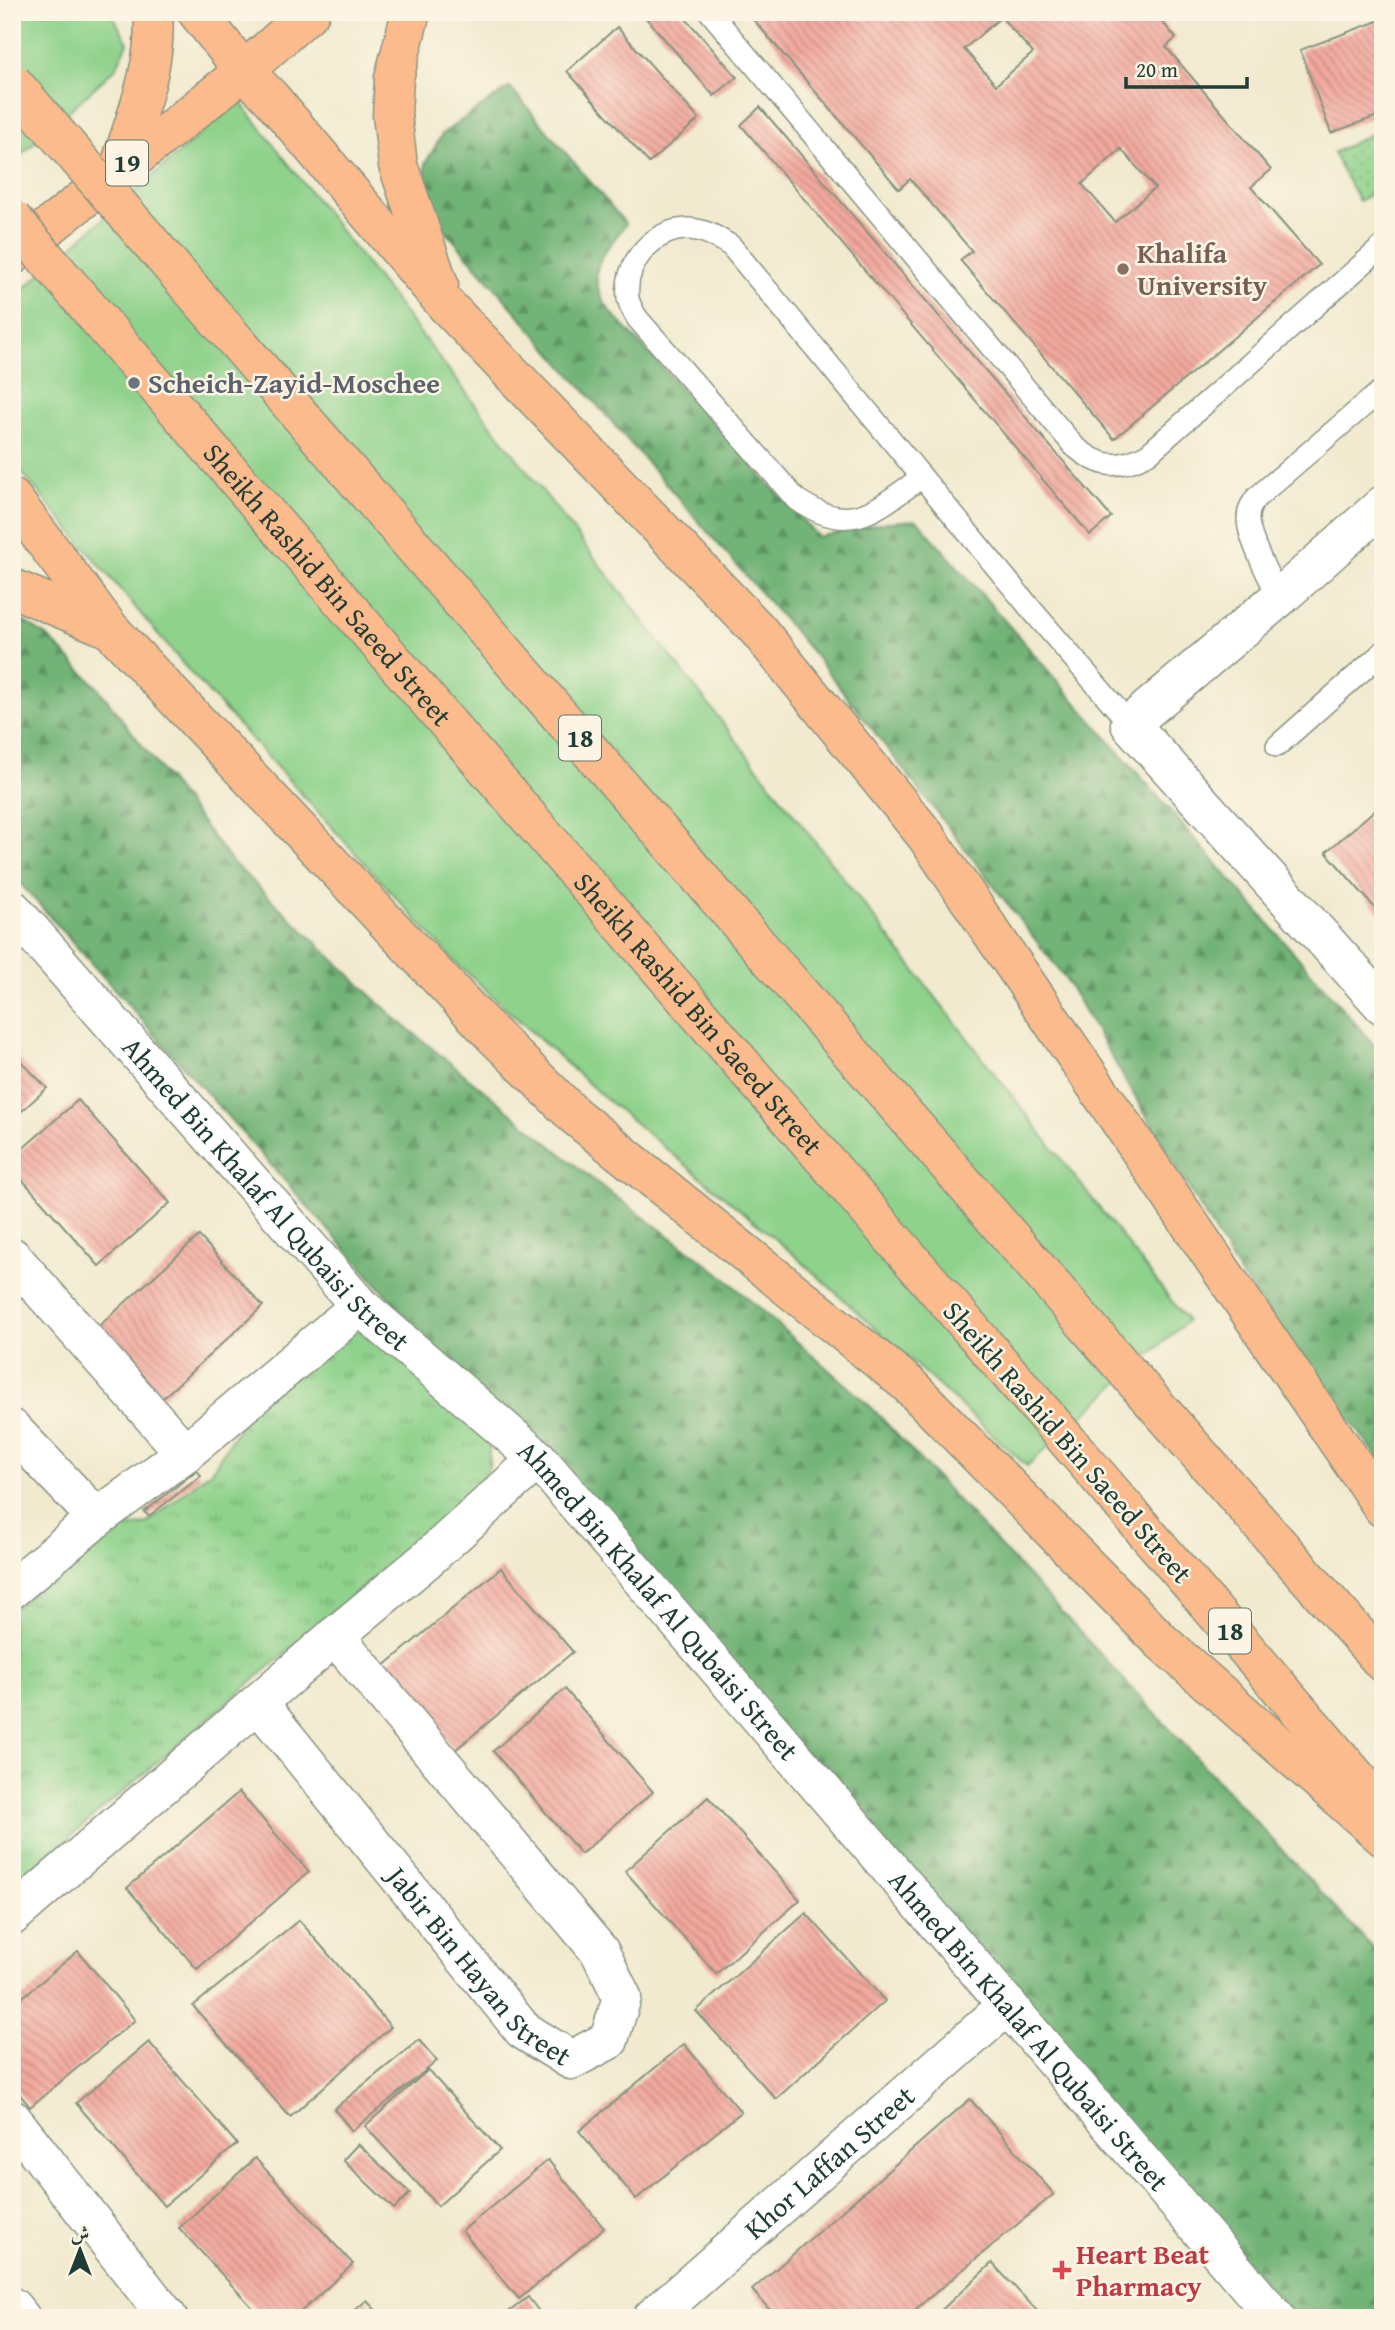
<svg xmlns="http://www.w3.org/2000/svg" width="1395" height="2330" font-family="'Gentium Book Plus',Amiri,serif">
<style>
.grass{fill:#8ed28b;stroke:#568860;stroke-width:2}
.forest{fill:url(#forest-firs);stroke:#487856;stroke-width:2}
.park{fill:url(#park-tufts);stroke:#568860;stroke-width:2}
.garden{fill:url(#garden-dots);stroke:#568860;stroke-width:2}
.building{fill:url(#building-back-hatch);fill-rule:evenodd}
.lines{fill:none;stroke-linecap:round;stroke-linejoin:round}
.lane-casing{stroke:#889482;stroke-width:24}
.street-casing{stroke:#889482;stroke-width:41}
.primary-casing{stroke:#889482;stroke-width:41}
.lane{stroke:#fff;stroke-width:21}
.street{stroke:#fff;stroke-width:38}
.primary{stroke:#fbbb8c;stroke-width:38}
.primary-bridge-casing{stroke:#889482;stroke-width:41;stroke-linecap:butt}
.primary-bridge{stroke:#fbbb8c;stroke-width:38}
.education-dot{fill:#8d6e63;stroke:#fcf5e5;stroke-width:2.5}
.worship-dot{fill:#6b7280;stroke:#fcf5e5;stroke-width:2.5}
.health-dot{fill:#e0444e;stroke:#fcf5e5;stroke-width:2.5}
.labels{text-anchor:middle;stroke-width:5;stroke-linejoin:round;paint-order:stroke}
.shield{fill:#fcf5e5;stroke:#617469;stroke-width:2}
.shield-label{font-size:26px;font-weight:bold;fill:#1f3d34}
.education-label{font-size:28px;font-weight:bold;fill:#785e54;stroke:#fcf5e5;text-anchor:start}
.worship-label{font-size:28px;font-weight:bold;fill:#5b616d;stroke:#fcf5e5;text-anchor:start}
.street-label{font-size:28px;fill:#1f3d34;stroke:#fcf5e5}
.health-label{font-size:28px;font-weight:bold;fill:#be3a42;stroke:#fcf5e5;text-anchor:start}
</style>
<defs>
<pattern id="forest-firs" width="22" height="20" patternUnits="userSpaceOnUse" patternTransform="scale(1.75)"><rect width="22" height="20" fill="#72b477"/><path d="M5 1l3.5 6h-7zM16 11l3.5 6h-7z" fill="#5d9462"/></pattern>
<pattern id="park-tufts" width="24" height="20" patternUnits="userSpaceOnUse" patternTransform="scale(1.75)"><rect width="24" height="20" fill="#8ed28b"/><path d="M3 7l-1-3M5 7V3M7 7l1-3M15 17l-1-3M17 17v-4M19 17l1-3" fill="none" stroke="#73ac72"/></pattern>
<pattern id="garden-dots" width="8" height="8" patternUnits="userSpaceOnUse" patternTransform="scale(1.75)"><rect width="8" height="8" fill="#8ed28b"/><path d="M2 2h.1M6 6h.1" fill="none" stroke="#73ac72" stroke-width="1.8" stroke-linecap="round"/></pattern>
<pattern id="building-back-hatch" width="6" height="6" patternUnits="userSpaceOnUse" patternTransform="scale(1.75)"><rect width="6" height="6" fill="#f3a99e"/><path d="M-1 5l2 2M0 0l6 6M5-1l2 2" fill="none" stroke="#c48b82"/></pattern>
</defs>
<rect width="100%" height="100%" fill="#fcf5e5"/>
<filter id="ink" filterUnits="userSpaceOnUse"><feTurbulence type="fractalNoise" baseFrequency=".0143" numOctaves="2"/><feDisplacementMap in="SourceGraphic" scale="14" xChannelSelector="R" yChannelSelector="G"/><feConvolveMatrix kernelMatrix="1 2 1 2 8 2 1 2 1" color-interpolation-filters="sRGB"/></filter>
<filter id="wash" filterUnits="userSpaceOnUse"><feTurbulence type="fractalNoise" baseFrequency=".00686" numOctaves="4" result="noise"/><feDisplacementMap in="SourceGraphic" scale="28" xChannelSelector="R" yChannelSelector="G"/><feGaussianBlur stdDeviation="1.57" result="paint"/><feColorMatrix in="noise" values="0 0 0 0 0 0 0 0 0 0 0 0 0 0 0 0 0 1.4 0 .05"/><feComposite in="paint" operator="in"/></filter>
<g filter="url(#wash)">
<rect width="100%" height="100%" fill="#f1eacf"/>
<!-- grass -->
<g class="grass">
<polygon points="12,12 111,12 128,43 116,68 12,163"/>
<polygon points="239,100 1187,1321 1027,1466 791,1252 600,1094 455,962 189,671 12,461 12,299"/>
</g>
<!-- forest -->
<g class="forest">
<path d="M510,87L626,224C602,256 582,273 610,311L818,537L887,522L917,520L1383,1055V1464L1239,1273L1065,978L813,653L443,228L427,194L425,164L443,133Z"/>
<polygon points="12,614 47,636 98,688 232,862 395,1018 596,1182 717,1271 871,1407 1383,1959 1383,2318 1296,2318 12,874"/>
</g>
<!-- park -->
<polygon class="park" points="357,1328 477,1419 489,1443 489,1467 477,1490 12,1886 12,1610 105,1533 146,1524 213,1469 249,1411"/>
<!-- garden -->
<polygon class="garden" points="1383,128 1383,187 1359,201 1333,153"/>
<g id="blocks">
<!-- building -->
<g class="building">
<polygon points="641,12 680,12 737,77 714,96"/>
<path d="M747,12H1154L1176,38L1166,47L1271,170L1251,187L1319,265L1114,439L960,260L972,251L910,179L899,189ZM1001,17L1033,53L996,85L964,49ZM1121,149L1155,188L1115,222L1082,184Z"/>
<polygon points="1383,19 1383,114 1331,133 1300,50"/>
<polygon points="617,27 699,119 649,163 567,71"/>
<polygon points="760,107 1111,517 1090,535 741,125"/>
<polygon points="1383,803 1383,917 1326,852"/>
<polygon points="12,1052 47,1088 12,1120"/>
<polygon points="78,1100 170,1203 99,1266 12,1168 12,1158"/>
<polygon points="199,1236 263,1306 154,1406 89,1335"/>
<polygon points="197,1470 201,1476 149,1516 144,1512"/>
<polygon points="501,1568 573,1652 455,1750 384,1666"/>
<polygon points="565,1689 653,1792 581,1854 493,1751"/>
<polygon points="239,1792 309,1872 197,1969 127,1888"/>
<polygon points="708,1797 800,1900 716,1974 625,1871"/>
<polygon points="806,1913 885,2001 776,2099 696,2011"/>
<polygon points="299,1920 391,2027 290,2117 193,2006"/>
<polygon points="78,1951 135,2020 30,2107 12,2085 12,2006"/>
<polygon points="419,2040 437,2061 352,2131 334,2109"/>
<polygon points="149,2042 237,2144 164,2206 76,2103"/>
<polygon points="684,2044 741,2112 636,2199 579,2131"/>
<polygon points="428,2070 500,2150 438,2206 365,2126"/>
<polygon points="970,2099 1054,2194 905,2318 777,2318 752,2290"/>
<polygon points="358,2144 410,2193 394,2209 343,2160"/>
<polygon points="255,2158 353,2264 294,2318 262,2318 179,2228"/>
<polygon points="548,2160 604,2228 519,2299 462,2231"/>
<polygon points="992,2263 1044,2318 933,2318"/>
<polygon points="528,2297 544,2318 501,2318"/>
<polygon points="367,2300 382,2318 346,2318"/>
</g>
</g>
</g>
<g filter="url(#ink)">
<use href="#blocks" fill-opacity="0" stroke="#889482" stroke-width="2"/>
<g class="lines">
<defs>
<g id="lane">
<path d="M710,12L1074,446C1100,468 1118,470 1148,454L1383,246"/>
<path d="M922,477C875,510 851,537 796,499L637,318C634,312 629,305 628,298C624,262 654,228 690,229C706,230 718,238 731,246L1031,609L1130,724"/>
<path d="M1279,598C1270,579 1248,538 1248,519C1248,510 1251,505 1256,498L1383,389"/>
<polyline points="1277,746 1383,652"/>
</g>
<g id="street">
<polyline points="1383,505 1279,598 1130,724 1383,1005"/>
<path id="s1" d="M12,909L360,1306L538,1459L1276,2318"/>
<polyline points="12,1257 185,1453"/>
<polyline points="12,1429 97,1518"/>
<polyline points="12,1589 97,1518 185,1453 360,1306"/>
<path id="s2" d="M258,1703L523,2030L571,2060L609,2040L622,1997L600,1952L335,1636"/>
<polyline points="12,1916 335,1636 425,1561 538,1459"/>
<polyline points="12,2119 168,2318"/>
<polyline points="12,2307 21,2318"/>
<path id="s3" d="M652,2318L1008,2005"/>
</g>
<g id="primary">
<polyline points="197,12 244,71 271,98 445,304 758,630 926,836 1383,1508"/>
<polyline points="411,12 394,78 392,115 398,165 439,285"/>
<path d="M119,169C135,118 158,66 153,12"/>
<polyline points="12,256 244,71 310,12"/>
<polyline points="12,498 110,629 493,1035 575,1116 908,1384 1162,1642 1383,1837"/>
<polyline points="12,588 110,629"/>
<polyline points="1147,1395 1383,1663"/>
<polyline points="1078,1453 1383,1808"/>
</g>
</defs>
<!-- lane casing -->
<use href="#lane" class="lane-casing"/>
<!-- street casing -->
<use href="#street" class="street-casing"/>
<!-- primary casing -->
<use href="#primary" class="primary-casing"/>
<!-- lane -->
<use href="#lane" class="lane"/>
<!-- street -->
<use href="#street" class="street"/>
<!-- primary -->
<use href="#primary" class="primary"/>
<defs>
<g id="primary-bridge">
<polyline points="12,82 1147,1395"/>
<path id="s4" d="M12,219L1078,1453"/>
</g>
</defs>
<!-- primary-bridge casing -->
<use href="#primary-bridge" class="primary-bridge-casing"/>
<!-- primary-bridge -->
<use href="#primary-bridge" class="primary-bridge"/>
</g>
</g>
<!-- markers -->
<circle class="education-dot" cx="1123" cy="269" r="7"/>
<circle class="worship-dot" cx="134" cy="383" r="7"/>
<path class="health-dot" d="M1058.5 2259.5h7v7h7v7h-7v7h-7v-7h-7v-7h7z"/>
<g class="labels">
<!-- shield labels -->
<g class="shield">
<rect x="106" y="140.5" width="42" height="45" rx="5"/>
<rect x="559" y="715.5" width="42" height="45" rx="5"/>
<rect x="1209" y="1608.5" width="42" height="45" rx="5"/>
</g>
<g class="shield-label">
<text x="127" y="172">19</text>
<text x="580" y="747">18</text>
<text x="1230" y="1640">18</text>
</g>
<!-- education labels -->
<g class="education-label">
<text x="1137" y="263">Khalifa<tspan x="1137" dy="32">University</tspan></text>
</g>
<!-- worship labels -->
<g class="worship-label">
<text x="148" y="393">Scheich-Zayid-Moschee</text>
</g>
<!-- street labels -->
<g class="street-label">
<text dy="10" stroke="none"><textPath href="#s4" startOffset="483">Sheikh Rashid Bin Saeed Street</textPath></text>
<text dy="10" stroke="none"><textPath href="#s4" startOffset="1050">Sheikh Rashid Bin Saeed Street</textPath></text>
<text dy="10" stroke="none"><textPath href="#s1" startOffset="382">Ahmed Bin Khalaf Al Qubaisi Street</textPath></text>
<text transform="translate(1068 1442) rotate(49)" y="10">Sheikh Rashid Bin Saeed Street</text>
<text dy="10" stroke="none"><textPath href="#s1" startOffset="948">Ahmed Bin Khalaf Al Qubaisi Street</textPath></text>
<text dy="10" stroke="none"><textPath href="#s2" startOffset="345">Jabir Bin Hayan Street</textPath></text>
<text dy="10" stroke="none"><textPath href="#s1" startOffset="1516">Ahmed Bin Khalaf Al Qubaisi Street</textPath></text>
<text dy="10" stroke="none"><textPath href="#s3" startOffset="236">Khor Laffan Street</textPath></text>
</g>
<!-- health labels -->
<g class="health-label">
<text x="1076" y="2264">Heart Beat<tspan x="1076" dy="32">Pharmacy</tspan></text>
</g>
</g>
<!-- margin -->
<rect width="1395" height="2330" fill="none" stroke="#fcf5e5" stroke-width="42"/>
<!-- north arrow -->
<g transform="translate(80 2250)" stroke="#fcf5e5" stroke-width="5" paint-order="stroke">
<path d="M0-5L12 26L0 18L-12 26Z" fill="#1f3d34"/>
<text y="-10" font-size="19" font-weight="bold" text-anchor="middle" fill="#1f3d34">ش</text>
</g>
<!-- scale -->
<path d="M1126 77v10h121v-10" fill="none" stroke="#1f3d34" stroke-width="3.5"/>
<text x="1136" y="77" font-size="21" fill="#1f3d34" stroke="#fcf5e5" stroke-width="5" paint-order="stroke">20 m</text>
</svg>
